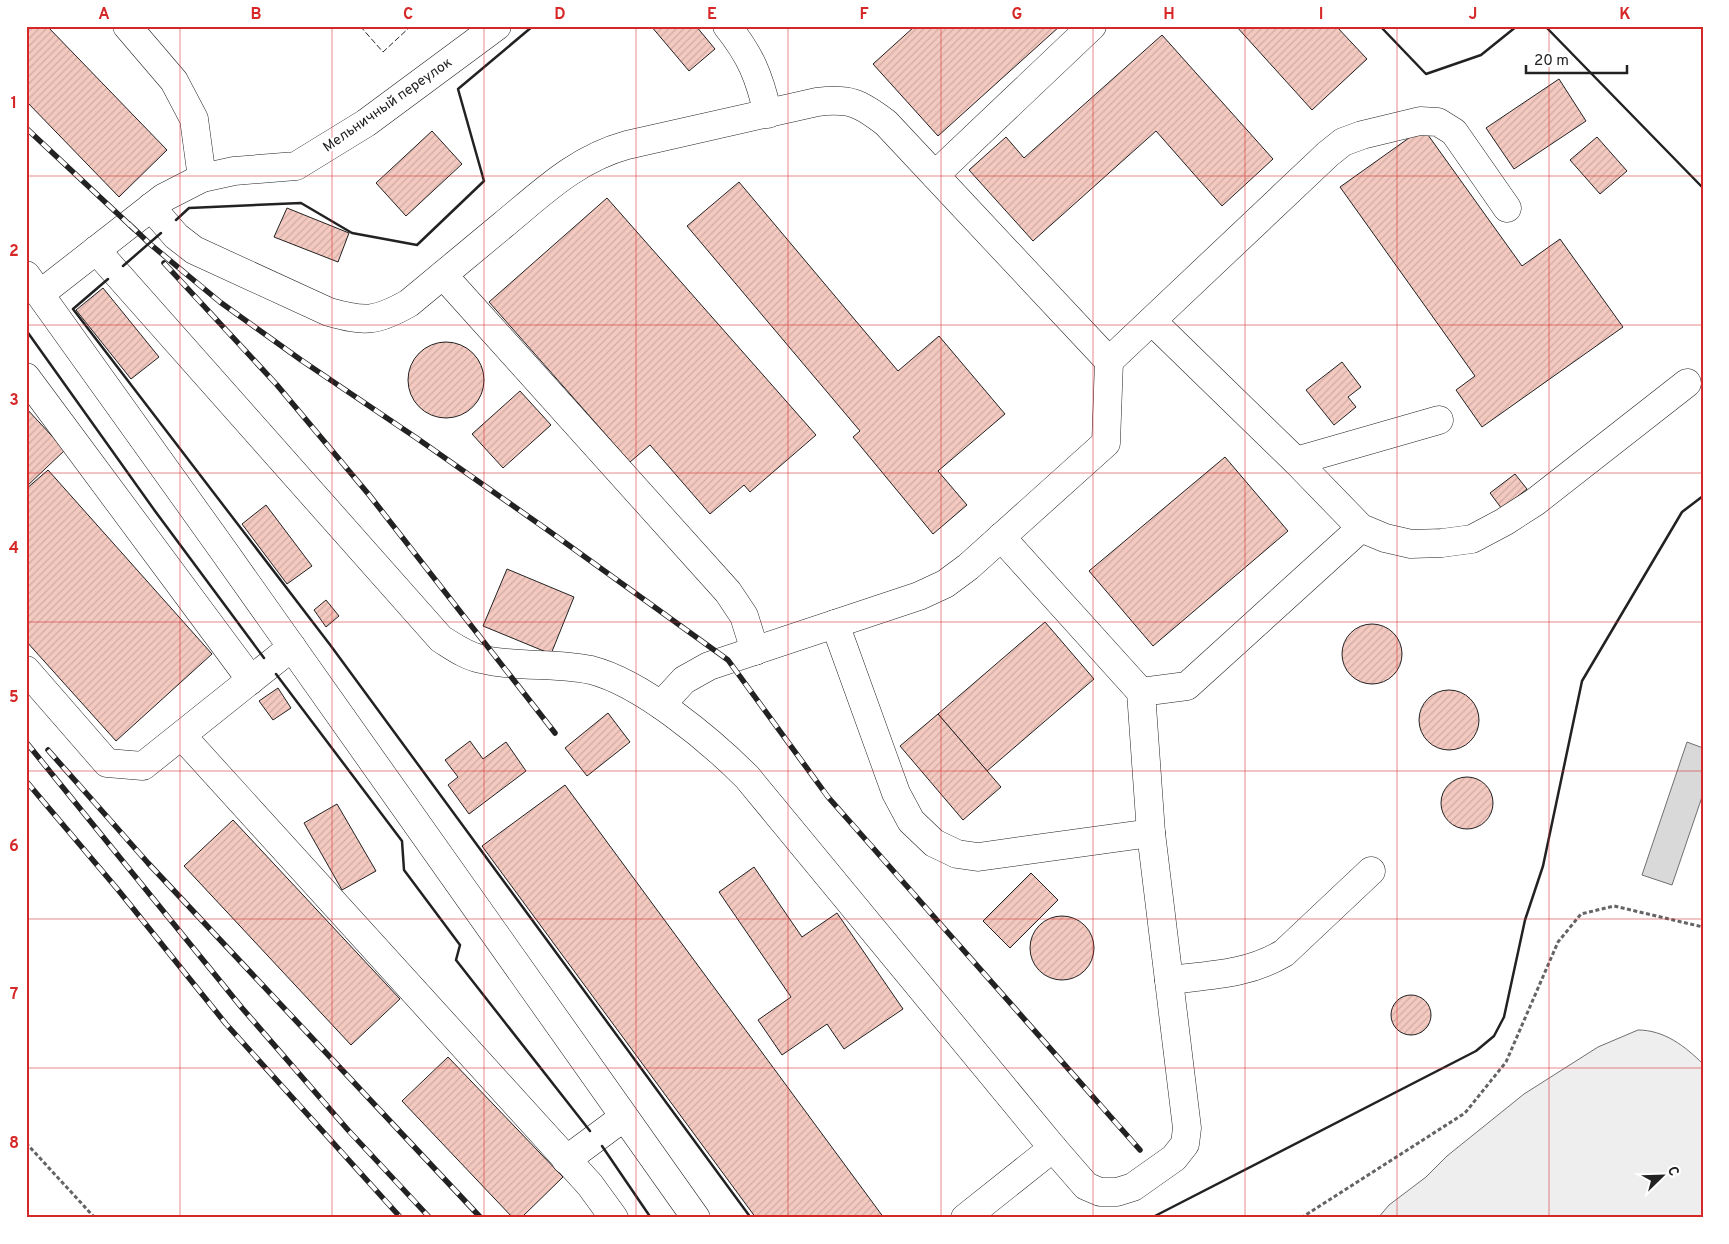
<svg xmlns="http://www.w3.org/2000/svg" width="1729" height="1244" font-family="Overpass,sans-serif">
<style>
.grass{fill:#eee;stroke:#6f6f6f}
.water{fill:#d9d9d9;stroke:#6f6f6f}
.building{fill:url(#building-hatch);stroke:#222}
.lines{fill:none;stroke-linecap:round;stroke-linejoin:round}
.minor-casing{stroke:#222;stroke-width:29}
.path{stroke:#646464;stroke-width:3;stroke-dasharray:4 2.5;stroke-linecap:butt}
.minor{stroke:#fff;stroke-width:28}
.rail-casing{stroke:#222;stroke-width:5.5}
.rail{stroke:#fff;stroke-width:4;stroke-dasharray:11;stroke-linecap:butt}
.fence{stroke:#222;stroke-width:1;stroke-dasharray:6 2.5;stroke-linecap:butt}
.wall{stroke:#222;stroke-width:2.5}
.grid{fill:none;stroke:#d62828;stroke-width:1;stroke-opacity:0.55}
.labels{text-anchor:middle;stroke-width:4;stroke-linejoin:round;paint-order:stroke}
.street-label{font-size:14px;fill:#222;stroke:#fff}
.neatline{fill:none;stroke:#d62828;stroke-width:2}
.grid-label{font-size:16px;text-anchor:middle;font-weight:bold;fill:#d62828}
</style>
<defs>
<pattern id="building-hatch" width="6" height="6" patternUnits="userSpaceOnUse" patternTransform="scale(1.25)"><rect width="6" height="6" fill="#f3c9c0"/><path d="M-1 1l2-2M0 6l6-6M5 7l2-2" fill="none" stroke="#d0aca5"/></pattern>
</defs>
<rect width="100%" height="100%" fill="#fff"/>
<!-- grass -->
<path class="grass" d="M1638,1030C1664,1030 1685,1046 1703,1064V1218H1378L1389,1205L1426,1177L1447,1156L1524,1094L1598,1047Z"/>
<!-- water -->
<polygon class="water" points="1687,742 1703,748 1703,794 1672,885 1642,875"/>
<!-- building -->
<g class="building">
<polygon points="26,26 47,26 167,150 119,197 26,101"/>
<polygon points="651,26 696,26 715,49 689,71"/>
<polygon points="915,26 1060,26 938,136 873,64"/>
<polygon points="1236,26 1336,26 1367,59 1312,110"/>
<polygon points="1162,35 1273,159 1222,206 1156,131 1033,241 969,170 1006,137 1024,158"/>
<polygon points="1559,79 1586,121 1514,169 1486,128"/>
<polygon points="1423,128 1522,266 1560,239 1623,327 1482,427 1456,390 1475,376 1340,187"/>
<polygon points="432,131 462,164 406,216 376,183"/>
<polygon points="1597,137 1627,171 1600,194 1570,160"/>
<polygon points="739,182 898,371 939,336 1005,414 938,471 967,505 933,534 853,437 860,431 687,226"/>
<polygon points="607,198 816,435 750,492 744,485 710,514 650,445 630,462 489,302"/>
<polygon points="287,208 349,233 338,262 274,237"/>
<polygon points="103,288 159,357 131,379 76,310"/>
<circle cx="446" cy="380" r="38"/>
<polygon points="1342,362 1361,387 1348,397 1356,407 1334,425 1306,390"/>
<polygon points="520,391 551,425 503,468 472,434"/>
<polygon points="26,408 65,450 26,487"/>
<polygon points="1225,457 1288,531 1153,646 1089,571"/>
<polygon points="48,470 212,654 116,741 26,641 26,489"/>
<polygon points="1515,474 1527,489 1502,509 1490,493"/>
<polygon points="266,505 312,566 287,584 242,524"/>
<polygon points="507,569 574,597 551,654 483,626"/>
<polygon points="326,600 339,616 326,627 314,610"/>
<polygon points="1045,622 1094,679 987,771 938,714"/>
<circle cx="1372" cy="654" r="30"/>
<polygon points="278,688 291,708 273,720 259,701"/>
<circle cx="1449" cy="720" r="30"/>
<polygon points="608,713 630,742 587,776 565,748"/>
<polygon points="938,714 1001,787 963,820 900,746"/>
<polygon points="470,741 483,759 506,742 526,771 469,814 448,785 458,777 445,760"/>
<circle cx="1467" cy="803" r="26"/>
<polygon points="565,785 884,1218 756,1218 482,846"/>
<polygon points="337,804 376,871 342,890 304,823"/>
<polygon points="233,820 400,999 351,1045 184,866"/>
<polygon points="754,867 802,937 837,913 903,1009 844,1049 827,1024 782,1055 758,1020 791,997 719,892"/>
<polygon points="1031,873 1058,900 1010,948 983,921"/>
<circle cx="1062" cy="948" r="32"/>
<circle cx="1411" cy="1015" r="20"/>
<polygon points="448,1057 563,1177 521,1218 513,1218 402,1101"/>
</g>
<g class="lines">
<defs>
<g id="minor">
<polyline points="127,26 174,81 194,119 202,178"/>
<path d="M727,26C751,56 759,76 768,114"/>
<polyline points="935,175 1092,26"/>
<path d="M151,207L176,236L194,250L329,312C365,322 376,322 409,303C440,277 472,251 503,225C543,192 576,159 627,145L817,102C850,98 860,103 886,123L1109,361L1328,154L1343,142L1362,135L1420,121L1438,122L1454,132L1507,208"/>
<path d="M96,250L441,639C454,647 466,656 481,659C517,668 555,662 591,670C642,683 710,740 747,777L1053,1148L965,1218"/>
<polyline points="26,275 223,550 696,1218"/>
<polyline points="443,275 728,592 744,616 755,651"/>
<polyline points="40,294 163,198 202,178 234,171 296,166 366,123 497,26"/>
<polyline points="1152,321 1296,461 1361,528 1385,538 1411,544 1442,543 1472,539 1504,522 1535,502 1687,383"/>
<polyline points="26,377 251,680"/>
<polyline points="1296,461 1439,420"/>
<polyline points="1001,537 1141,692 1151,833 1187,1128 1185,1144 1174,1158 1133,1187 1117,1192 1100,1192 1086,1186 1053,1148"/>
<polyline points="835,624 896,793 911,821 934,843 957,854 978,857 1151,833"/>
<polyline points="26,670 107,763 143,766 292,647"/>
<polyline points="1141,692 1187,686 1361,528"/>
<polyline points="661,705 684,680 709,666 919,596 945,584 968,567 1106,443 1109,361"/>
<polyline points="182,736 590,1185 614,1218"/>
<path d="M1169,980C1210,975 1247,975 1284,953L1371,871"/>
<polyline points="566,1160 624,1117"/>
</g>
</defs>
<!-- minor casing -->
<use href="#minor" class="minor-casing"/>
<!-- path -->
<g class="path">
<polyline points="26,1143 95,1218"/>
<polyline points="1301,1218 1465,1113 1506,1062 1558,942 1581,914 1614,906 1703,927"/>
</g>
<!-- minor -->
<use href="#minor" class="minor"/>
<defs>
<g id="rail">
<polyline points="26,128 134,229"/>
<polyline points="129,224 150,244 220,302 301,360 418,439 549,531 728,660 828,797 1140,1150"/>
<polyline points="164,263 277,385 370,496 555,733"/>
<polyline points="26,742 242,1008 348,1130 430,1218"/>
<polyline points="48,750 148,863 481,1218"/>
<polyline points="26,781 119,891 226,1024 401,1218"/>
</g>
</defs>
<!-- rail casing -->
<use href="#rail" class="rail-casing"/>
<!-- rail -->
<use href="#rail" class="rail"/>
<!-- fence -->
<polyline class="fence" points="360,26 383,52 411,26"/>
<!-- wall -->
<g class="wall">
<polyline points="1380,26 1426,74 1481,55 1517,26"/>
<polyline points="1545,26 1703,188"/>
<polyline points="176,220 189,208 301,203 352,233 417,245 484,181 458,89 533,26"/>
<polyline points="123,266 161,233"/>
<polyline points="108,279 73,309 331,646 751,1218"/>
<polyline points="26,330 155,511 264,658"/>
<polyline points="276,674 402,841 404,870 460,945 456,960 590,1131"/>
<polyline points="602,1146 651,1218"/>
<polyline points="1151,1218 1476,1051 1494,1036 1504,1017 1525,920 1543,866 1582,681 1682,512 1703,496"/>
</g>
</g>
<!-- grid -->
<path class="grid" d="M180,26V1218M332,26V1218M484,26V1218M636,26V1218M788,26V1218M941,26V1218M1093,26V1218M1245,26V1218M1397,26V1218M1549,26V1218M26,176H1703M26,325H1703M26,473H1703M26,622H1703M26,771H1703M26,919H1703M26,1068H1703"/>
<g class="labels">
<!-- street labels -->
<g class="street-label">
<text transform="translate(387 104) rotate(-35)" y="5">Мельничный переулок</text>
</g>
</g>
<!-- border -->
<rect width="1729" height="1244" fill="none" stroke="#ffffff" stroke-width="55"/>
<!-- north arrow -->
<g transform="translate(1662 1176) rotate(67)" stroke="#ffffff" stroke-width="4" paint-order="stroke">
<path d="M0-4L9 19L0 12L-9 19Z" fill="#222222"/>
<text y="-8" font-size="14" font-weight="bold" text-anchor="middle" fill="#222222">С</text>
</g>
<!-- scale -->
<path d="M1526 65v8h101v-8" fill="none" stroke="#222222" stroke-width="2.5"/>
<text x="1534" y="65" font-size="15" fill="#222222" stroke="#ffffff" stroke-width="4" paint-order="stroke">20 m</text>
<rect x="28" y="28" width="1674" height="1188" class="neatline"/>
<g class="grid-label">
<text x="104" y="19">A</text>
<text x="256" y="19">B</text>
<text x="408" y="19">C</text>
<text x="560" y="19">D</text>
<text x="712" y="19">E</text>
<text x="864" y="19">F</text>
<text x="1017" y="19">G</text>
<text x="1169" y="19">H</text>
<text x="1321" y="19">I</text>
<text x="1473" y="19">J</text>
<text x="1625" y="19">K</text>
<text x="14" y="108">1</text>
<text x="14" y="256">2</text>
<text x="14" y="405">3</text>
<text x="14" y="553">4</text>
<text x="14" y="702">5</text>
<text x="14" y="851">6</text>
<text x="14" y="999">7</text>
<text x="14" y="1148">8</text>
</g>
</svg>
